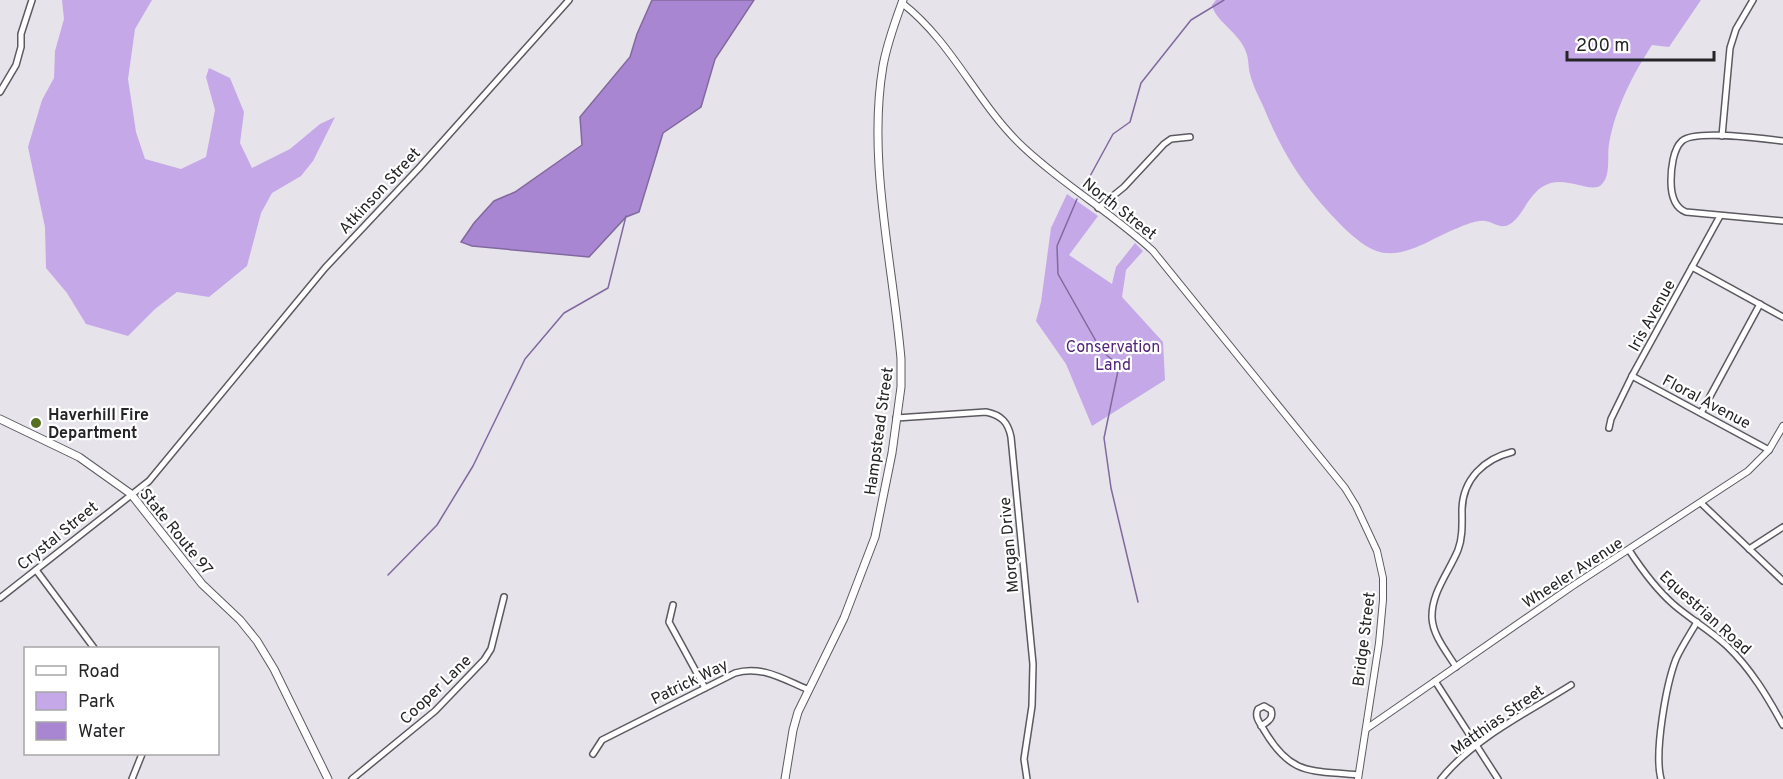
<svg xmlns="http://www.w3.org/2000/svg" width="1783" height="779" font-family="Overpass,sans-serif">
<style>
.green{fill:#c5a8e7}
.water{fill:#a986d2;stroke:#81699e;stroke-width:1.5}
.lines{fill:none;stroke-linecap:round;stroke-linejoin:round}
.stream{stroke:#81699e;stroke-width:1.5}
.minor-casing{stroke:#5c5a60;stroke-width:8}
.tertiary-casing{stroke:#5c5a60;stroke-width:8}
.secondary-casing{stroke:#5c5a60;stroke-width:9}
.minor{stroke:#fff;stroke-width:5}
.tertiary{stroke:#fff;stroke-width:6}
.secondary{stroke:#fff;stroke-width:7}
.poi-dot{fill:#566e20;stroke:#fff;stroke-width:2}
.labels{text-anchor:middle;stroke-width:4.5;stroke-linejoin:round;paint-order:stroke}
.street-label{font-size:16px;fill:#252426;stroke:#fff}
.park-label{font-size:16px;fill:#53237c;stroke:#fff}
.poi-label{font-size:16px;font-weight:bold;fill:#252426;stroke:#fff;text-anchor:start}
</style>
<rect width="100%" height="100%" fill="#e6e3eb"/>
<!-- green -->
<g class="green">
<polygon points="62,0 152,0 135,29 128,79 136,132 145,159 181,169 206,157 215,110 206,77 209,68 230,78 244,112 240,143 252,168 290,149 320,124 335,117 313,161 301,176 272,193 261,213 247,266 209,297 177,292 155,309 128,336 86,324 67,293 46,268 45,227 28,147 42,100 54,78 55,51 64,19"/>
<path d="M1216,0H1701L1669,47L1652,45C1633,74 1615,109 1609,144C1607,156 1611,175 1602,184C1592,196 1564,172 1542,187C1527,197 1522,217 1510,224C1501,230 1494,222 1485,221C1477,220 1465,225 1458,228C1435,236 1412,255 1386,253C1370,252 1355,238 1344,228C1306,190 1284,157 1264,108C1259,97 1253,86 1250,74C1248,67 1249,59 1246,52C1240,33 1215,21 1212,5Z"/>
<polygon points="1067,194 1098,216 1069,255 1112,284 1116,267 1135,243 1143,251 1126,270 1122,297 1163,342 1165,380 1092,426 1066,364 1036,321 1041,302 1051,228"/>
</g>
<!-- water -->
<polygon class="water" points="652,0 754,0 715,59 701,107 663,133 639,212 626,217 589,257 472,246 461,242 474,223 494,201 515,192 582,145 580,117 630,57 637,34"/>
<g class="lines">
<!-- stream -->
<g class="stream">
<polyline points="1083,189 1113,134 1130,122 1141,83 1191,20 1224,0"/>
<polyline points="1077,199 1057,246 1058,274 1101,350 1119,366 1104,438 1111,488 1138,602"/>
<polyline points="388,575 437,525 473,466 525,359 564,313 608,288 626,216"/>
</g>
<defs>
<g id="minor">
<polyline points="0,92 16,65 21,47 21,34 32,0"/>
<polyline points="1722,136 1730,48 1736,29 1753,0"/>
<path d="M1783,141C1763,139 1695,129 1682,141C1673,149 1671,169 1671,181C1671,193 1673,207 1686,212L1783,221"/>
<polyline points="1098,208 1124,187 1164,144 1171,139 1190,137"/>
<polyline points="1692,267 1783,317"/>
<polyline points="1632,376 1769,450"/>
<polyline points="1701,413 1760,304"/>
<path d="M896,418L986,412C1001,415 1008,422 1011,437L1033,664L1032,706L1024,759L1027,779"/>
<polyline points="1609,428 1611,419 1632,376 1720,216"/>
<polyline points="1701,503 1783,581"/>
<polyline points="1749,549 1783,527"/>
<path d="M1629,550C1642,570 1655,588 1673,604C1690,619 1710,630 1727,646C1751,669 1767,696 1783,725"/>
<polyline points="36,570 94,648"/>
<polyline points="0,598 149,481 325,268 419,168 569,0"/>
<polyline points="673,605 669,622 705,688"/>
<path d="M1456,667C1447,652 1433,636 1432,618C1431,593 1449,572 1458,550C1463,537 1462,523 1462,509C1463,479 1484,459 1512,452"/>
<polyline points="1435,681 1498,779"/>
<path d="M1261,726C1267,722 1274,719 1271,710L1264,706L1258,709C1254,717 1260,723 1264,730C1291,776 1310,770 1358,775"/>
<path d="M593,754L602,740L735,673C761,665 783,679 807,689"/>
<polyline points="132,779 142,754"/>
<polyline points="352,779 435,711 484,660 491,649 504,597"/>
<path d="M1441,779C1474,738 1527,713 1571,685"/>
<path d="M1661,779C1654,753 1666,685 1676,659C1682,646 1690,634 1697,622"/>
</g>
<g id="tertiary">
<path d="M902,3C951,41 975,99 1018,142C1060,183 1111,212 1153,251L1345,488L1356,506L1377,551L1383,578V600L1379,643L1358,779"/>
<polyline points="1366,729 1571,587 1748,471 1769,450 1783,426"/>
</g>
<g id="secondary">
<polyline points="0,419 79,457 131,494 202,584 240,620 257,641 274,669 328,779"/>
<path d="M785,779L793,730L798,712L844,618L875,537L892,453L901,387V359C893,264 867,160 883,66C887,43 895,22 903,0"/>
</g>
</defs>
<!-- minor casing -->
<use href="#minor" class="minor-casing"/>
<!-- tertiary casing -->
<use href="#tertiary" class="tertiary-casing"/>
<!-- secondary casing -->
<use href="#secondary" class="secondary-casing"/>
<!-- minor -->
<use href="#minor" class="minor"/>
<!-- tertiary -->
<use href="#tertiary" class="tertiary"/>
<!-- secondary -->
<use href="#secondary" class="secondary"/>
</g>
<!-- markers -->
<circle class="poi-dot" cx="36" cy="423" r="6"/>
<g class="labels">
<!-- street labels -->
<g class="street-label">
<text transform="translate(379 190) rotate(-47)" y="6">Atkinson Street</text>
<text transform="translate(1120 208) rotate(38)" y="6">North Street</text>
<text transform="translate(1651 315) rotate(-61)" y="6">Iris Avenue</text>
<text transform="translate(1707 401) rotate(28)" y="6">Floral Avenue</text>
<text transform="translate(878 431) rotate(-82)" y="6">Hampstead Street</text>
<text transform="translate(177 531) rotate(51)" y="6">State Route 97</text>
<text transform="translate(57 535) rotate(-39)" y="6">Crystal Street</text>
<text transform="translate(1008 545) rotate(-95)" y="6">Morgan Drive</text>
<text transform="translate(1572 572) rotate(-33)" y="6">Wheeler Avenue</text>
<text transform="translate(1706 612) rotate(42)" y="6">Equestrian Road</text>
<text transform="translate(1363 639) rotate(-83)" y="6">Bridge Street</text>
<text transform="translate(689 681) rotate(-26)" y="6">Patrick Way</text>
<text transform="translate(435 689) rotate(-44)" y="6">Cooper Lane</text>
<text transform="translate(1497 719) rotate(-35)" y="6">Matthias Street</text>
</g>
<!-- park labels -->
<g class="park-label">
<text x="1113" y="352">Conservation<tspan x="1113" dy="18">Land</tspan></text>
</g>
<!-- poi labels -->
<g class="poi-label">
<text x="48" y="420">Haverhill Fire<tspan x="48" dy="18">Department</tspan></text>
</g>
</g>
<!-- legend -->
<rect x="24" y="647" width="195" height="108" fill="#ffffff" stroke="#a8a7a8" stroke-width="1.5"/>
<rect x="36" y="666" width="30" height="9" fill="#ffffff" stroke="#a8a7a8" stroke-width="1.5"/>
<text x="78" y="677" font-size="18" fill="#252426">Road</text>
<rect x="36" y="692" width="30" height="18" fill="#c5a8e7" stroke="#a8a7a8" stroke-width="1.5"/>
<text x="78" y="707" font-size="18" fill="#252426">Park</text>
<rect x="36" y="722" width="30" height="18" fill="#a986d2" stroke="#a8a7a8" stroke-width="1.5"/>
<text x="78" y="737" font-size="18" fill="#252426">Water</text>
<!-- scale -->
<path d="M1567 51v9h147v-9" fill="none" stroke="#252426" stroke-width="3"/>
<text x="1576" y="51" font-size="18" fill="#252426" stroke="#ffffff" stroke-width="4.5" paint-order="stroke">200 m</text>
</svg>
